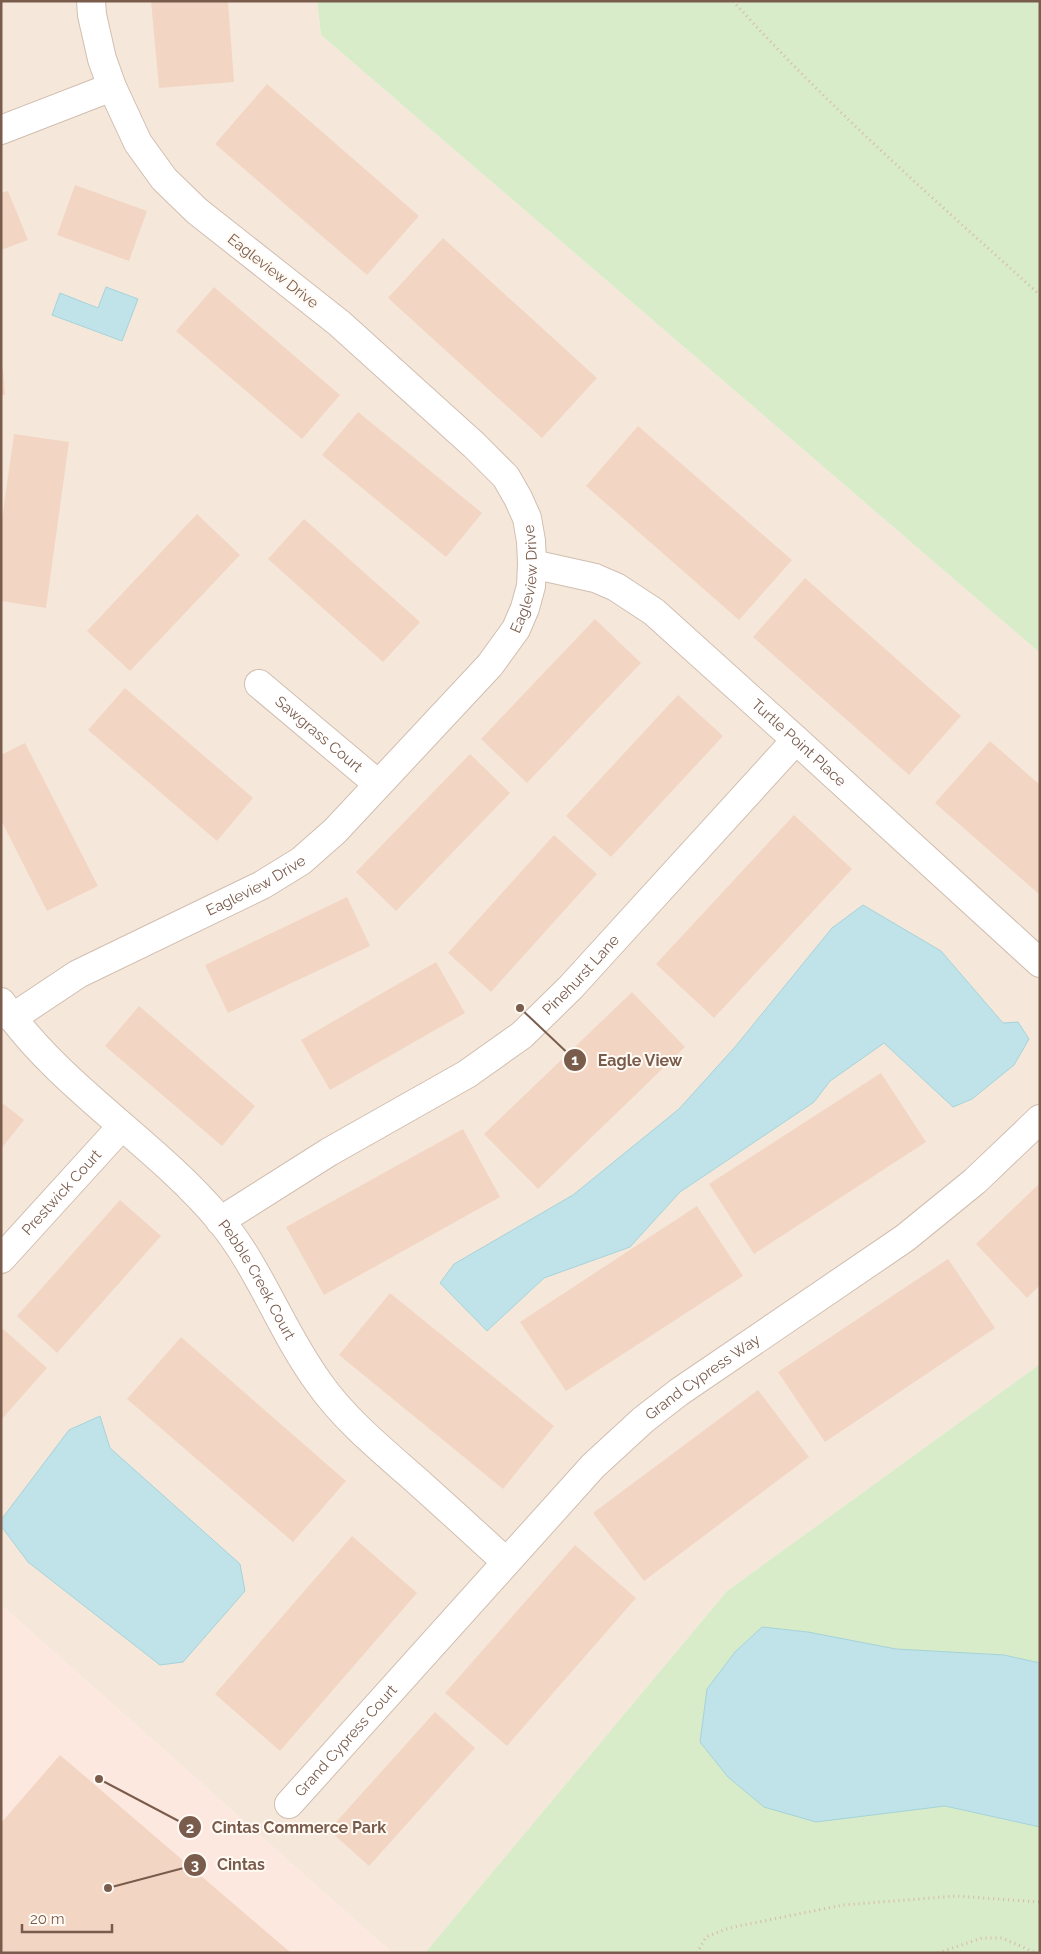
<svg xmlns="http://www.w3.org/2000/svg" width="1041" height="1954" font-family="Raleway,sans-serif">
<style>
.residential{fill:#f5e8da}
.commercial{fill:#fde8e0}
.green{fill:#d8ecc9}
.water{fill:#bfe3e8;stroke:#a5d3da}
.building{fill:#f3d5c3}
.lines{fill:none;stroke-linecap:round;stroke-linejoin:round}
.minor-casing{stroke:#d1beb0;stroke-width:30}
.path{stroke:#d9b8a5;stroke-width:3;stroke-dasharray:1 4;stroke-linecap:butt}
.minor{stroke:#fff;stroke-width:28}
.labels{text-anchor:middle;stroke-width:4;stroke-linejoin:round;paint-order:stroke}
.street-label{font-size:15px;fill:#7a5c4d;stroke:#fffaf3}
.leader{fill:none;stroke:#7a5c4d;stroke-width:2}
.callout-dot{fill:#7a5c4d;stroke:#fffaf3;stroke-width:2}
.mark-label{font-size:15px;text-anchor:middle;font-weight:bold;fill:#fff}
.callout-label{font-size:16px;text-anchor:middle;font-weight:bold;fill:#7a5c4d;stroke:#fffaf3;stroke-width:4;stroke-linejoin:round;paint-order:stroke}
</style>
<rect width="100%" height="100%" fill="#fdf6ec"/>
<!-- residential -->
<polygon class="residential" points="1,1 317,1 321,35 1040,653 1040,1364 727,1591 425,1953 392,1953 1,1605"/>
<!-- commercial -->
<polygon class="commercial" points="1,1605 392,1953 1,1953"/>
<!-- green -->
<g class="green">
<polygon points="317,1 1040,1 1040,653 321,35"/>
<polygon points="1040,1364 1040,1953 425,1953 727,1591"/>
</g>
<!-- water -->
<g class="water">
<polygon points="106,287 138,299 122,341 52,315 60,293 98,308"/>
<polygon points="863,905 941,951 1003,1023 1018,1022 1029,1039 1014,1065 972,1099 953,1107 884,1043 830,1081 814,1102 680,1192 630,1247 544,1278 487,1331 440,1283 454,1264 573,1195 679,1109 735,1047 832,928"/>
<polygon points="100,1416 110,1448 240,1564 245,1591 183,1662 160,1665 28,1562 1,1526 1,1520 69,1430"/>
<polygon points="762,1627 808,1632 896,1649 1004,1655 1040,1663 1040,1827 945,1806 816,1822 764,1807 728,1777 700,1742 707,1689 735,1652"/>
</g>
<!-- building -->
<g class="building">
<polygon points="151,1 228,1 234,82 159,88"/>
<polygon points="267,84 419,216 367,275 215,144"/>
<polygon points="75,185 147,211 129,261 57,235"/>
<polygon points="8,191 28,240 1,250 1,193"/>
<polygon points="443,238 597,378 542,438 388,298"/>
<polygon points="214,287 340,395 302,439 176,331"/>
<polygon points="1,369 3,369 5,395 1,395"/>
<polygon points="358,412 482,513 446,557 322,455"/>
<polygon points="638,426 792,560 739,620 586,486"/>
<polygon points="14,434 69,442 46,608 1,601 1,526"/>
<polygon points="197,514 240,555 130,671 87,631"/>
<polygon points="304,519 420,622 383,662 268,559"/>
<polygon points="805,578 961,716 909,775 753,637"/>
<polygon points="595,619 641,663 527,783 481,739"/>
<polygon points="125,688 253,798 217,841 88,730"/>
<polygon points="678,695 723,736 611,857 566,816"/>
<polygon points="990,741 1040,785 1040,895 935,803"/>
<polygon points="25,743 98,886 47,911 1,820 1,755"/>
<polygon points="470,754 510,793 396,911 356,872"/>
<polygon points="794,815 852,869 714,1018 656,964"/>
<polygon points="554,835 597,874 491,992 448,953"/>
<polygon points="347,897 370,946 228,1013 205,965"/>
<polygon points="436,962 465,1013 330,1090 301,1040"/>
<polygon points="632,992 685,1047 538,1189 484,1134"/>
<polygon points="139,1006 255,1106 222,1146 105,1046"/>
<polygon points="881,1073 926,1142 754,1254 709,1184"/>
<polygon points="1,1102 24,1120 1,1149"/>
<polygon points="463,1129 500,1197 324,1295 286,1227"/>
<polygon points="1040,1183 1040,1285 1027,1298 976,1244"/>
<polygon points="120,1200 161,1236 57,1353 17,1316"/>
<polygon points="697,1206 743,1276 566,1391 520,1322"/>
<polygon points="948,1259 995,1328 825,1442 778,1372"/>
<polygon points="390,1293 554,1426 503,1489 339,1355"/>
<polygon points="3,1329 47,1368 1,1420 1,1332"/>
<polygon points="181,1337 346,1481 293,1542 127,1399"/>
<polygon points="758,1390 809,1457 644,1581 593,1513"/>
<polygon points="352,1536 417,1593 280,1751 215,1694"/>
<polygon points="575,1545 636,1598 507,1746 445,1693"/>
<polygon points="435,1712 475,1748 369,1866 329,1830"/>
<polygon points="60,1755 291,1953 1,1953 1,1823"/>
</g>
<g class="lines">
<defs>
<g id="minor">
<polyline points="1,130 112,87"/>
<path id="s1" d="M532,564L595,578L616,587L654,612L796,740L1040,963"/>
<path id="s2" d="M259,684L378,784"/>
<path id="s3" d="M1,1002C60,1088 154,1141 220,1220C261,1270 281,1331 319,1383C345,1420 382,1450 416,1480C446,1507 476,1534 506,1562"/>
<path id="s4" d="M12,1018L78,974L262,885L301,861L335,831L490,665L516,629L525,608L531,586L532,564L531,541L527,518L518,498L506,477L474,445L339,323L197,211L164,179L138,143L112,87L102,59L92,15L91,1"/>
<path id="s5" d="M220,1221L329,1152L467,1074L522,1035L571,987L796,740"/>
<path id="s6" d="M1,1259L122,1126"/>
<path id="s7" d="M289,1804L593,1466L643,1420L679,1392L905,1238L975,1181L1040,1119"/>
</g>
</defs>
<!-- minor casing -->
<use href="#minor" class="minor-casing"/>
<!-- path -->
<g class="path">
<path d="M733,1C827,106 935,200 1040,295"/>
<polyline points="697,1953 706,1937 729,1928 843,1905 956,1896 1040,1902"/>
<polyline points="938,1953 982,1938 1002,1938 1036,1953"/>
</g>
<!-- minor -->
<use href="#minor" class="minor"/>
</g>
<g class="labels">
<!-- street labels -->
<g class="street-label">
<text transform="translate(273 271) rotate(38)" y="5">Eagleview Drive</text>
<text dy="5" stroke="none"><textPath href="#s4" startOffset="698">Eagleview Drive</textPath></text>
<text dy="5" stroke="none"><textPath href="#s2" startOffset="78">Sawgrass Court</textPath></text>
<text dy="5" stroke="none"><textPath href="#s1" startOffset="328">Turtle Point Place</textPath></text>
<text dy="5" stroke="none"><textPath href="#s4" startOffset="278">Eagleview Drive</textPath></text>
<text dy="5" stroke="none"><textPath href="#s5" startOffset="439">Pinehurst Lane</textPath></text>
<text dy="5" stroke="none"><textPath href="#s6" startOffset="90">Prestwick Court</textPath></text>
<text dy="5" stroke="none"><textPath href="#s3" startOffset="380">Pebble Creek Court</textPath></text>
<text dy="5" stroke="none"><textPath href="#s7" startOffset="596">Grand Cypress Way</textPath></text>
<text dy="5" stroke="none"><textPath href="#s7" startOffset="85">Grand Cypress Court</textPath></text>
</g>
</g>
<!-- callouts -->
<path class="leader" d="M520 1008L575 1060M99 1779L190 1827M108 1888L195 1865"/>
<g class="callout-dot">
<circle cx="520" cy="1008" r="5"/>
<circle cx="99" cy="1779" r="5"/>
<circle cx="108" cy="1888" r="5"/>
<circle cx="575" cy="1060" r="12"/>
<circle cx="190" cy="1827" r="12"/>
<circle cx="195" cy="1865" r="12"/>
</g>
<g class="mark-label">
<text x="575" y="1065">1</text>
<text x="190" y="1833">2</text>
<text x="195" y="1870">3</text>
</g>
<g class="callout-label">
<text x="640" y="1066">Eagle View</text>
<text x="299" y="1833">Cintas Commerce Park</text>
<text x="241" y="1870">Cintas</text>
</g>
<!-- border -->
<rect width="1041" height="1954" fill="none" stroke="#7a5c4d" stroke-width="5"/>
<!-- scale -->
<path d="M22 1924v8h90v-8" fill="none" stroke="#7a5c4d" stroke-width="2.5"/>
<text x="30" y="1924" font-size="15" fill="#7a5c4d" stroke="#fffaf3" stroke-width="4" paint-order="stroke">20 m</text>
</svg>
